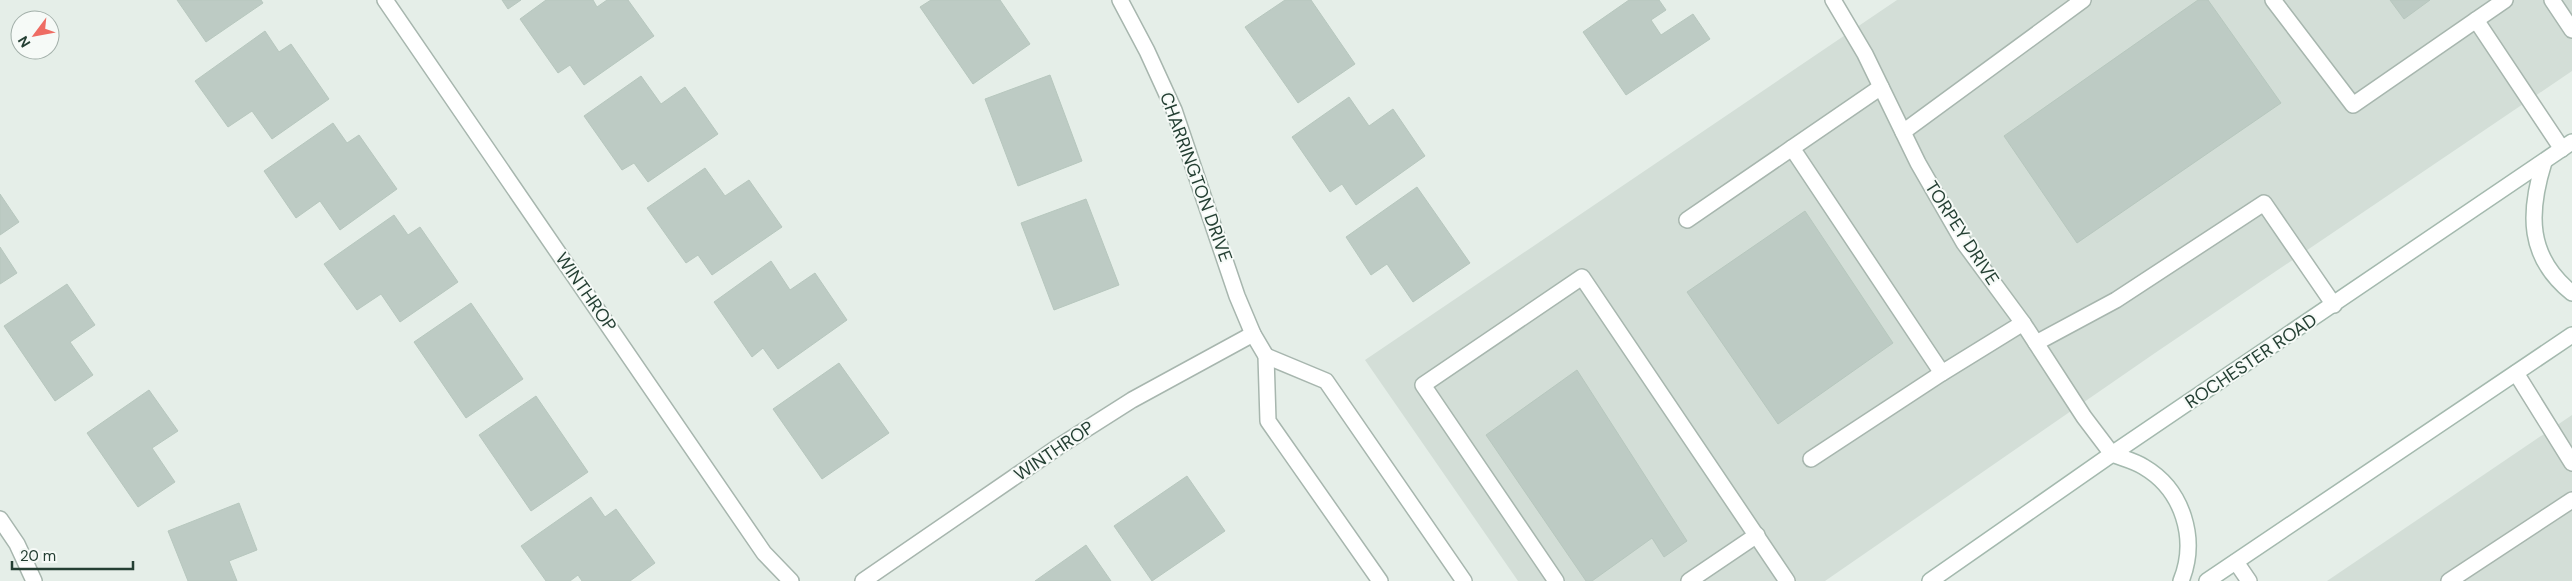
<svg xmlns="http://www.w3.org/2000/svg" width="2572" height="581" font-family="'DM Sans',sans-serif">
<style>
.built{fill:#d3ded7}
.building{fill:#bdcbc4;stroke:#b7c7be}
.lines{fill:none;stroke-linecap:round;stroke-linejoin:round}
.service-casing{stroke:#a7b6ae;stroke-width:18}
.minor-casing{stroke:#a7b6ae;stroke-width:18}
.secondary-casing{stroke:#a4b9ae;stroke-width:18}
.service{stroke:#fff;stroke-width:15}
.minor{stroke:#fff;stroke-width:15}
.secondary{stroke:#fff;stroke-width:15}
.labels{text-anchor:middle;stroke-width:4;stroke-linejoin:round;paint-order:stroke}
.street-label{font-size:18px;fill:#243f33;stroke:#f6faf7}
</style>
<rect width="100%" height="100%" fill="#e5eee8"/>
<!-- built -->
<g class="built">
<polygon points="1897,0 2572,0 2572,71 2155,353 1825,581 1518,581 1365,360"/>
<polygon points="2572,415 2572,581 2327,581"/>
</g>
<!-- building -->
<g class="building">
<polygon points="177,0 261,0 263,3 206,42"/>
<polygon points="502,0 521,0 508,9"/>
<polygon points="546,0 593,0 597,7 607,0 628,0 654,36 584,85 570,65 558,73 520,19"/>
<polygon points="931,0 1000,0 1030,44 973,84 920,7"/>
<polygon points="1285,0 1311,0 1355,64 1298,103 1245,27"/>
<polygon points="1629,0 1659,0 1666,10 1651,20 1661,35 1693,14 1710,39 1626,95 1583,32"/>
<polygon points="2198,0 2208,0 2281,103 2077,243 2004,136"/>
<polygon points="2390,0 2430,0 2404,19"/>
<polygon points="265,31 279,52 291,44 329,99 272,139 252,111 228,127 195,81"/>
<polygon points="1050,75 1082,161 1018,186 985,99"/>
<polygon points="641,76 661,104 685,87 718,134 648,182 634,163 622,170 584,116"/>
<polygon points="1349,97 1369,126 1393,109 1425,156 1356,205 1342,184 1330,192 1292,137"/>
<polygon points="333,123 347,143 359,135 397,189 340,230 320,201 296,218 264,171"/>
<polygon points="705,168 725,196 749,180 782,227 712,275 698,255 686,263 647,208"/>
<polygon points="1417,187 1470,263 1413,302 1387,264 1371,275 1346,237"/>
<polygon points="0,194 19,222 0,235"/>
<polygon points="1086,199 1119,285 1054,310 1021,223"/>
<polygon points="1805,211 1893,343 1778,424 1687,292"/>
<polygon points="394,215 408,235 420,227 458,282 400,322 381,294 357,310 324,264"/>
<polygon points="0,247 17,273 0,284"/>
<polygon points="771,261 790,290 815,273 847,320 778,369 763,348 752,357 714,302"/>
<polygon points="67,284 95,325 70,342 93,375 55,401 4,326"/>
<polygon points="471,303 523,379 466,418 414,342"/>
<polygon points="839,363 889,433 822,479 773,409"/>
<polygon points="1577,370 1687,541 1664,557 1652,538 1592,581 1586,581 1486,435"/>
<polygon points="149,390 178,431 152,448 175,482 138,507 87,433"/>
<polygon points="536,396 588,472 531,511 479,435"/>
<polygon points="1187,476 1225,531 1152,581 1114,526"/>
<polygon points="591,497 605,517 616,509 655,563 630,581 582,581 578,575 570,581 546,581 521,546"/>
<polygon points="239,503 257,550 229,561 237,581 188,581 168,531"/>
<polygon points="1086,545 1111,581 1035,581"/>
</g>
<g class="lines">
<defs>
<g id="service">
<polyline points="2273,0 2353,105 2476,20 2562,149"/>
<polyline points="2552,0 2572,30"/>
<polyline points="2476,20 2505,0"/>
<polyline points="1881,87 1792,148 1942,373 2023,323"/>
<polyline points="1903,132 2083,0"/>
<polyline points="1687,220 1792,148"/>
<polyline points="2036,343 2116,300 2264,203 2334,305"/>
<polyline points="2516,373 2572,463"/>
<polyline points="1811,459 1942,373"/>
<polyline points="2236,562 2249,581"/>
<polyline points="1556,581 1423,385 1582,277 1787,581"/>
<polyline points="1689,581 1757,535"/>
<polyline points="2449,581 2572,500"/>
</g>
<g id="minor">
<polyline points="385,0 764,553 791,581"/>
<polyline points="1120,0 1147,51 1174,110 1237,296 1253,334 1266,356 1268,421 1380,581"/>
<polyline points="1833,0 1865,54 1918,163 1964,243 2023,323 2084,417 2112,454"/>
<polyline points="1266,356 1326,381 1464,581"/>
<polyline points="0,519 17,544 34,581"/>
<polyline points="863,581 1058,447 1132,400 1253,334"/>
</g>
<g id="secondary">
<path d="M2544,162C2528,213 2527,257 2572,293"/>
<path d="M2112,454C2122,458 2135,461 2144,467C2183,490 2198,539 2181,581"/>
<polyline points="1930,581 2112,454 2572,142"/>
<polyline points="2207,581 2572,335"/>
</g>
</defs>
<!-- service casing -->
<use href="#service" class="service-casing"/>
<!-- minor casing -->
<use href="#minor" class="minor-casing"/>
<!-- secondary casing -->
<use href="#secondary" class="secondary-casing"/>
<!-- service -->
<use href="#service" class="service"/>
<!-- minor -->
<use href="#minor" class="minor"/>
<!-- secondary -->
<use href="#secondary" class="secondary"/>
</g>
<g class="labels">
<!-- street labels -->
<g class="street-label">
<text transform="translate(1196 177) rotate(70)" y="6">CHARRINGTON DRIVE</text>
<text transform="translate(1962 233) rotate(57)" y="6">TORPEY DRIVE</text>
<text transform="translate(586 292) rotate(55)" y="6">WINTHROP</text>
<text transform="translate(2251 361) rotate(-34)" y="6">ROCHESTER ROAD</text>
<text transform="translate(1054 451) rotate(-34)" y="6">WINTHROP</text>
</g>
</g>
<!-- north arrow -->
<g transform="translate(35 35) rotate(238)"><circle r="24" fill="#f6faf7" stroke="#a2afa9"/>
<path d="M0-4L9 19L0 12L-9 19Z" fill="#ee6c63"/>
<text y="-8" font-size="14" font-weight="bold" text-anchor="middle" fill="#243f33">N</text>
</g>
<!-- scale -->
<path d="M12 561v8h121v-8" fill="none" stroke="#243f33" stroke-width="2.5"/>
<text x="20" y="561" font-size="15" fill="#243f33" stroke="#f6faf7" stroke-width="4" paint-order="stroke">20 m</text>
</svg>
